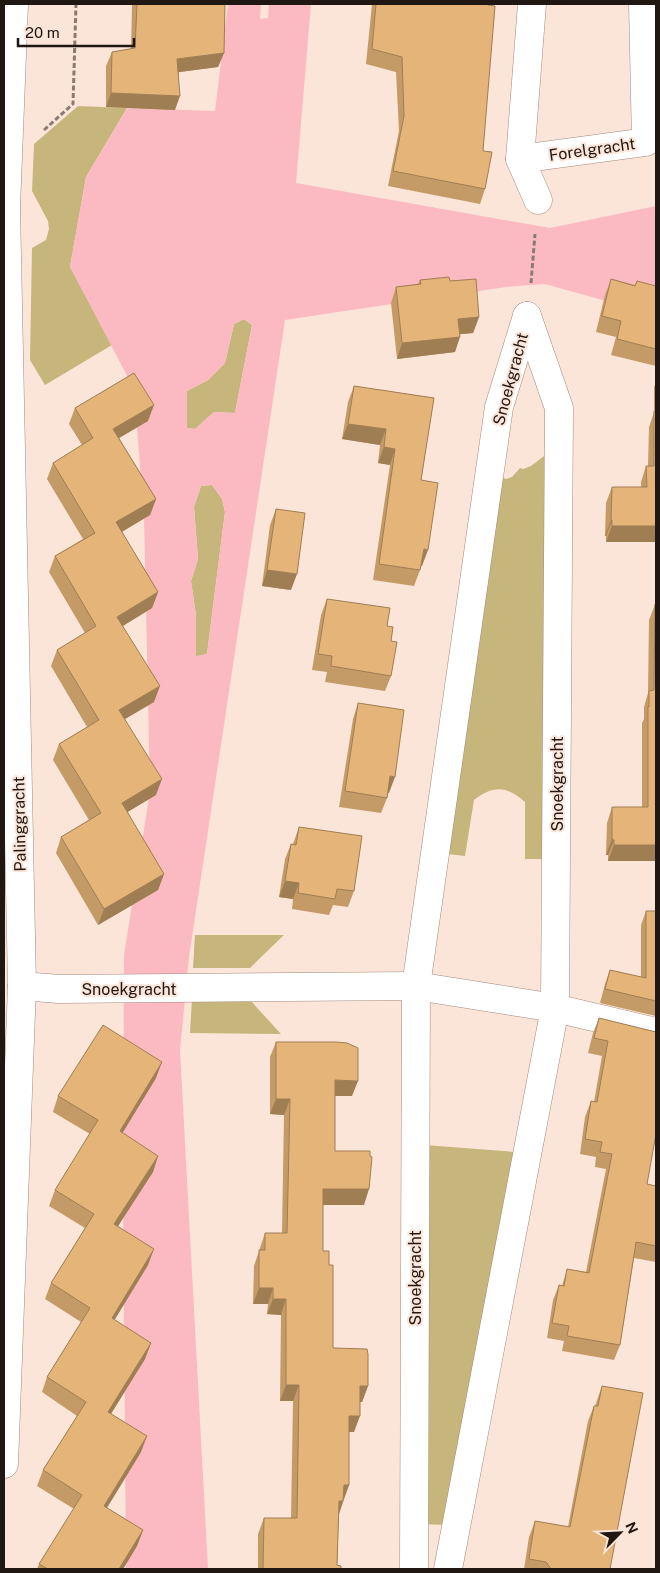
<svg xmlns="http://www.w3.org/2000/svg" width="660" height="1573" font-family="'Public Sans',sans-serif">
<style>
.green{fill:#c7b67c}
.water{fill:#fbbac1;fill-rule:evenodd}
.lines{fill:none;stroke-linecap:round;stroke-linejoin:round}
.street-casing{stroke:#a38a7b;stroke-width:29}
.path{stroke:#8a7b72;stroke-width:3;stroke-dasharray:5 2.5;stroke-linecap:butt}
.street{stroke:#fff;stroke-width:28}
.wall{fill:#c49b67}
.shaded-wall{fill:#a07e54}
.building{fill:#e4b478;stroke:#a07e54}
.labels{text-anchor:middle;stroke-width:4;stroke-linejoin:round;paint-order:stroke}
.street-label{font-size:16px;fill:#211712;stroke:#fbe5d8}
</style>
<rect width="100%" height="100%" fill="#fbe5d8"/>
<!-- green -->
<g class="green">
<polygon points="78,106 127,108 86,177 70,267 112,345 45,385 30,360 32,248 46,240 49,229 48,221 32,191 34,144"/>
<polygon points="244,319 252,325 235,413 214,412 195,429 187,428 187,391 208,380 225,363 234,324"/>
<path d="M544,456L546,859H525V802C507,786 493,785 474,800L465,856L448,854L501,477L506,479L512,477L520,468L523,469L531,466Z"/>
<polygon points="212,485 222,499 225,512 207,654 195,657 196,615 191,581 198,559 194,507 201,486"/>
<polygon points="195,935 284,935 250,968 193,968"/>
<polygon points="192,999 250,1000 281,1034 190,1033"/>
<polygon points="425,1145 515,1152 447,1525 421,1524"/>
</g>
<!-- water -->
<path class="water" d="M228,4H311L296,183L550,228L656,206V315L545,284L506,287L285,320L189,957L180,1050L208,1569H126L123,1190L124,955L150,791L144,517L134,389L70,267L86,177L127,108L215,111ZM261,4L269,5L268,18L260,19ZM244,319L252,325L235,413L214,412L195,429L187,428V391L208,380L225,363L234,324ZM212,485L222,499L225,512L207,654L196,656V615L191,581L198,559L194,507L201,486Z"/>
<g class="lines">
<defs>
<g id="street">
<polyline points="532,4 520,159 538,200"/>
<polyline points="520,159 646,142 643,4"/>
<polyline points="22,986 59,989 416,986 555,1008 656,1032"/>
<polyline points="4,1464 22,986 6,207 14,4"/>
<polyline points="414,1569 416,986 499,407 527,316"/>
<polyline points="448,1569 555,1008 559,408 527,316"/>
</g>
</defs>
<!-- street casing -->
<use href="#street" class="street-casing"/>
<!-- path -->
<g class="path">
<polyline points="44,130 73,104 76,4"/>
<polyline points="531,283 535,234"/>
</g>
<!-- street -->
<use href="#street" class="street"/>
</g>
<!-- wall -->
<g class="wall">
<polygon points="124,4 225,4 224,53 218,67 179,72 175,110 106,107 106,66 112,52 131,49 132,5"/>
<polygon points="372,4 489,4 483,151 485,189 480,204 388,186 399,131 396,72 366,64"/>
<polygon points="611,279 635,285 656,286 656,366 611,355 616,337 596,332 605,295"/>
<polygon points="420,280 450,281 479,317 473,333 460,334 455,352 397,359 391,303 396,287 418,284"/>
<polygon points="656,382 656,542 606,542 606,536 605,536 606,503 612,487 641,487 641,482 646,466 648,466 649,427 654,412 654,387"/>
<polygon points="354,386 434,398 421,480 422,566 421,566 420,570 414,586 373,580 390,465 378,463 380,445 342,439 348,402"/>
<polygon points="75,408 148,421 119,438 156,499 150,515 122,532 158,592 152,608 123,626 154,702 125,719 156,795 127,812 164,874 158,890 98,925 56,853 61,837 89,820 53,760 59,744 87,727 51,666 57,650 85,633 49,572 55,556 83,539 47,479 53,463 82,445 69,424"/>
<polygon points="276,509 291,590 262,586 270,525"/>
<polygon points="327,599 387,626 391,641 391,676 385,691 325,682 327,672 312,670 321,615"/>
<polygon points="656,602 656,861 608,861 608,855 606,855 607,823 612,807 642,807 642,723 644,719 644,707 648,693 649,620"/>
<polygon points="358,703 389,793 388,793 387,798 381,813 339,807 353,719"/>
<polygon points="299,827 354,891 348,907 333,905 329,915 292,909 293,899 279,897 285,859 291,844 293,844"/>
<polygon points="646,911 656,911 656,1016 600,1003 605,984 610,970 641,977 641,925"/>
<polygon points="599,1018 656,1032 647,1184 656,1186 656,1262 634,1258 620,1345 614,1360 562,1351 564,1341 547,1338 553,1300 559,1285 562,1286 567,1269 586,1272 606,1169 595,1167 596,1157 580,1154 585,1117 591,1101 594,1102 602,1056 588,1053 593,1033"/>
<polygon points="276,1042 352,1096 335,1096 335,1151 364,1205 323,1205 323,1251 329,1265 333,1348 368,1386 362,1402 360,1402 354,1432 349,1432 349,1485 339,1514 337,1565 341,1569 258,1569 258,1534 264,1518 291,1518 293,1401 280,1401 281,1315 267,1314 268,1304 253,1304 254,1266 265,1233 282,1233 284,1115 270,1114 270,1057"/>
<polygon points="156,1078 122,1133 158,1156 153,1172 118,1226 148,1265 114,1320 151,1343 145,1359 111,1414 141,1452 107,1508 143,1530 137,1546 123,1569 37,1569 39,1564 74,1509 37,1486 43,1470 77,1416 42,1392 47,1377 81,1322 45,1299 51,1283 85,1228 49,1206 55,1190 90,1134 53,1112 58,1096"/>
<polygon points="602,1386 610,1569 524,1569 529,1537 535,1521 568,1527 588,1421 594,1406 595,1406"/>
</g>
<!-- shaded-wall -->
<g class="shaded-wall">
<polygon points="224,53 218,67 172,73 177,59"/>
<polygon points="111,93 180,96 175,110 106,107"/>
<polygon points="479,317 473,333 452,335 458,319"/>
<polygon points="460,337 455,352 397,359 402,343"/>
<polygon points="154,405 148,421 107,445 113,429"/>
<polygon points="348,424 386,429 380,445 342,439"/>
<polygon points="384,447 395,449 390,465 378,463"/>
<polygon points="156,499 150,515 111,538 116,522"/>
<polygon points="611,520 612,520 606,536 605,536"/>
<polygon points="612,526 656,526 656,542 606,542"/>
<polygon points="424,549 428,550 422,566 418,565"/>
<polygon points="267,570 297,574 291,590 262,586"/>
<polygon points="158,592 152,608 111,633 117,617"/>
<polygon points="160,686 154,702 113,726 119,710"/>
<polygon points="390,776 395,777 389,793 384,792"/>
<polygon points="162,779 156,795 116,819 122,803"/>
<polygon points="612,839 614,840 608,855 606,855"/>
<polygon points="614,845 656,845 656,861 608,861"/>
<polygon points="164,874 158,890 98,925 104,909"/>
<polygon points="285,881 299,883 293,899 279,897"/>
<polygon points="162,1062 156,1078 114,1147 120,1131"/>
<polygon points="335,1080 358,1081 352,1096 329,1096"/>
<polygon points="276,1099 290,1099 284,1115 270,1114"/>
<polygon points="158,1156 153,1172 109,1240 114,1224"/>
<polygon points="323,1189 369,1189 364,1205 317,1205"/>
<polygon points="154,1249 148,1265 106,1334 112,1318"/>
<polygon points="259,1288 273,1288 268,1304 253,1304"/>
<polygon points="273,1299 286,1299 281,1315 267,1314"/>
<polygon points="151,1343 145,1359 102,1428 108,1412"/>
<polygon points="286,1385 299,1385 293,1401 280,1401"/>
<polygon points="360,1386 368,1386 362,1402 355,1402"/>
<polygon points="349,1416 360,1416 354,1432 343,1432"/>
<polygon points="147,1436 141,1452 98,1522 104,1506"/>
<polygon points="344,1485 349,1485 343,1501"/>
<polygon points="339,1501 343,1501 338,1517"/>
<polygon points="143,1530 137,1546 123,1569 119,1569"/>
</g>
<!-- building -->
<g class="building">
<polygon points="137,4 225,4 224,53 177,59 180,96 111,93 112,52 135,48"/>
<polygon points="376,4 489,4 488,5 495,6 483,151 492,152 485,189 393,171 404,116 402,57 372,49"/>
<polygon points="449,277 450,281 476,279 479,317 458,319 460,337 402,343 396,287 421,284 420,280"/>
<polygon points="611,279 635,286 637,281 656,286 656,349 617,339 621,321 602,316"/>
<polygon points="134,373 154,405 113,429 156,499 116,522 158,592 117,617 160,686 119,710 162,779 122,803 164,874 104,909 61,837 101,813 59,744 99,720 57,650 96,626 55,556 95,533 53,463 93,438 75,408"/>
<polygon points="354,386 434,398 421,480 438,483 428,550 424,549 420,570 379,564 395,449 384,447 386,429 348,424"/>
<polygon points="654,411 656,412 656,526 612,526 612,520 611,520 612,487 647,487 646,466 654,466"/>
<polygon points="276,509 305,513 297,574 267,570"/>
<polygon points="327,599 390,608 387,626 393,627 391,641 397,642 391,676 331,666 332,656 318,654"/>
<polygon points="655,604 656,604 656,845 614,845 614,840 612,839 612,807 648,807 648,707 649,707 649,691 654,690"/>
<polygon points="358,703 404,710 395,777 390,776 387,798 345,791"/>
<polygon points="299,827 362,836 354,891 337,889 335,899 298,893 299,883 285,881 291,844 296,845"/>
<polygon points="646,911 656,911 656,1001 605,989 610,970 646,978"/>
<polygon points="599,1018 656,1032 656,1134 647,1184 656,1186 656,1246 636,1242 620,1345 567,1336 569,1326 552,1323 559,1285 564,1286 567,1269 589,1273 612,1154 600,1152 602,1142 585,1139 591,1101 597,1102 608,1041 594,1038"/>
<polygon points="103,1025 162,1062 120,1131 158,1156 114,1224 154,1249 112,1318 151,1343 108,1412 147,1436 104,1506 143,1530 119,1569 48,1569 39,1564 82,1495 43,1470 86,1402 47,1377 90,1308 51,1283 94,1214 55,1190 98,1120 58,1096"/>
<polygon points="276,1042 336,1042 347,1043 358,1048 358,1081 335,1080 335,1151 370,1151 370,1156 372,1157 369,1189 323,1189 323,1251 329,1251 329,1265 333,1265 333,1348 367,1349 368,1354 368,1386 360,1386 360,1416 349,1416 349,1485 344,1485 343,1501 339,1501 337,1565 341,1566 341,1569 263,1569 264,1518 297,1518 299,1385 286,1385 286,1299 273,1299 273,1288 259,1288 259,1250 265,1250 265,1233 287,1233 290,1099 276,1099"/>
<polygon points="602,1386 643,1393 610,1569 551,1569 546,1562 529,1559 535,1521 570,1527 594,1406 598,1406"/>
</g>
<g class="labels">
<!-- street labels -->
<g class="street-label">
<text transform="translate(592 149) rotate(-8)" y="6">Forelgracht</text>
<text transform="translate(510 379) rotate(-75)" y="6">Snoekgracht</text>
<text transform="translate(557 784) rotate(-90)" y="6">Snoekgracht</text>
<text transform="translate(19 824) rotate(-91)" y="6">Palinggracht</text>
<text x="129" y="995">Snoekgracht</text>
<text transform="translate(415 1278) rotate(-90)" y="6">Snoekgracht</text>
</g>
</g>
<!-- border -->
<rect width="660" height="1573" fill="none" stroke="#211712" stroke-width="10"/>
<!-- north arrow -->
<g transform="translate(620 1533) rotate(66)" stroke="#fbe5d8" stroke-width="4" paint-order="stroke">
<path d="M0-4L9 19L0 12L-9 19Z" fill="#211712"/>
<text y="-8" font-size="14" font-weight="bold" text-anchor="middle" fill="#211712">N</text>
</g>
<!-- scale -->
<path d="M18 38v8h116v-8" fill="none" stroke="#211712" stroke-width="2.5"/>
<text x="25" y="38" font-size="15" fill="#211712" stroke="#fbe5d8" stroke-width="4" paint-order="stroke">20 m</text>
</svg>
